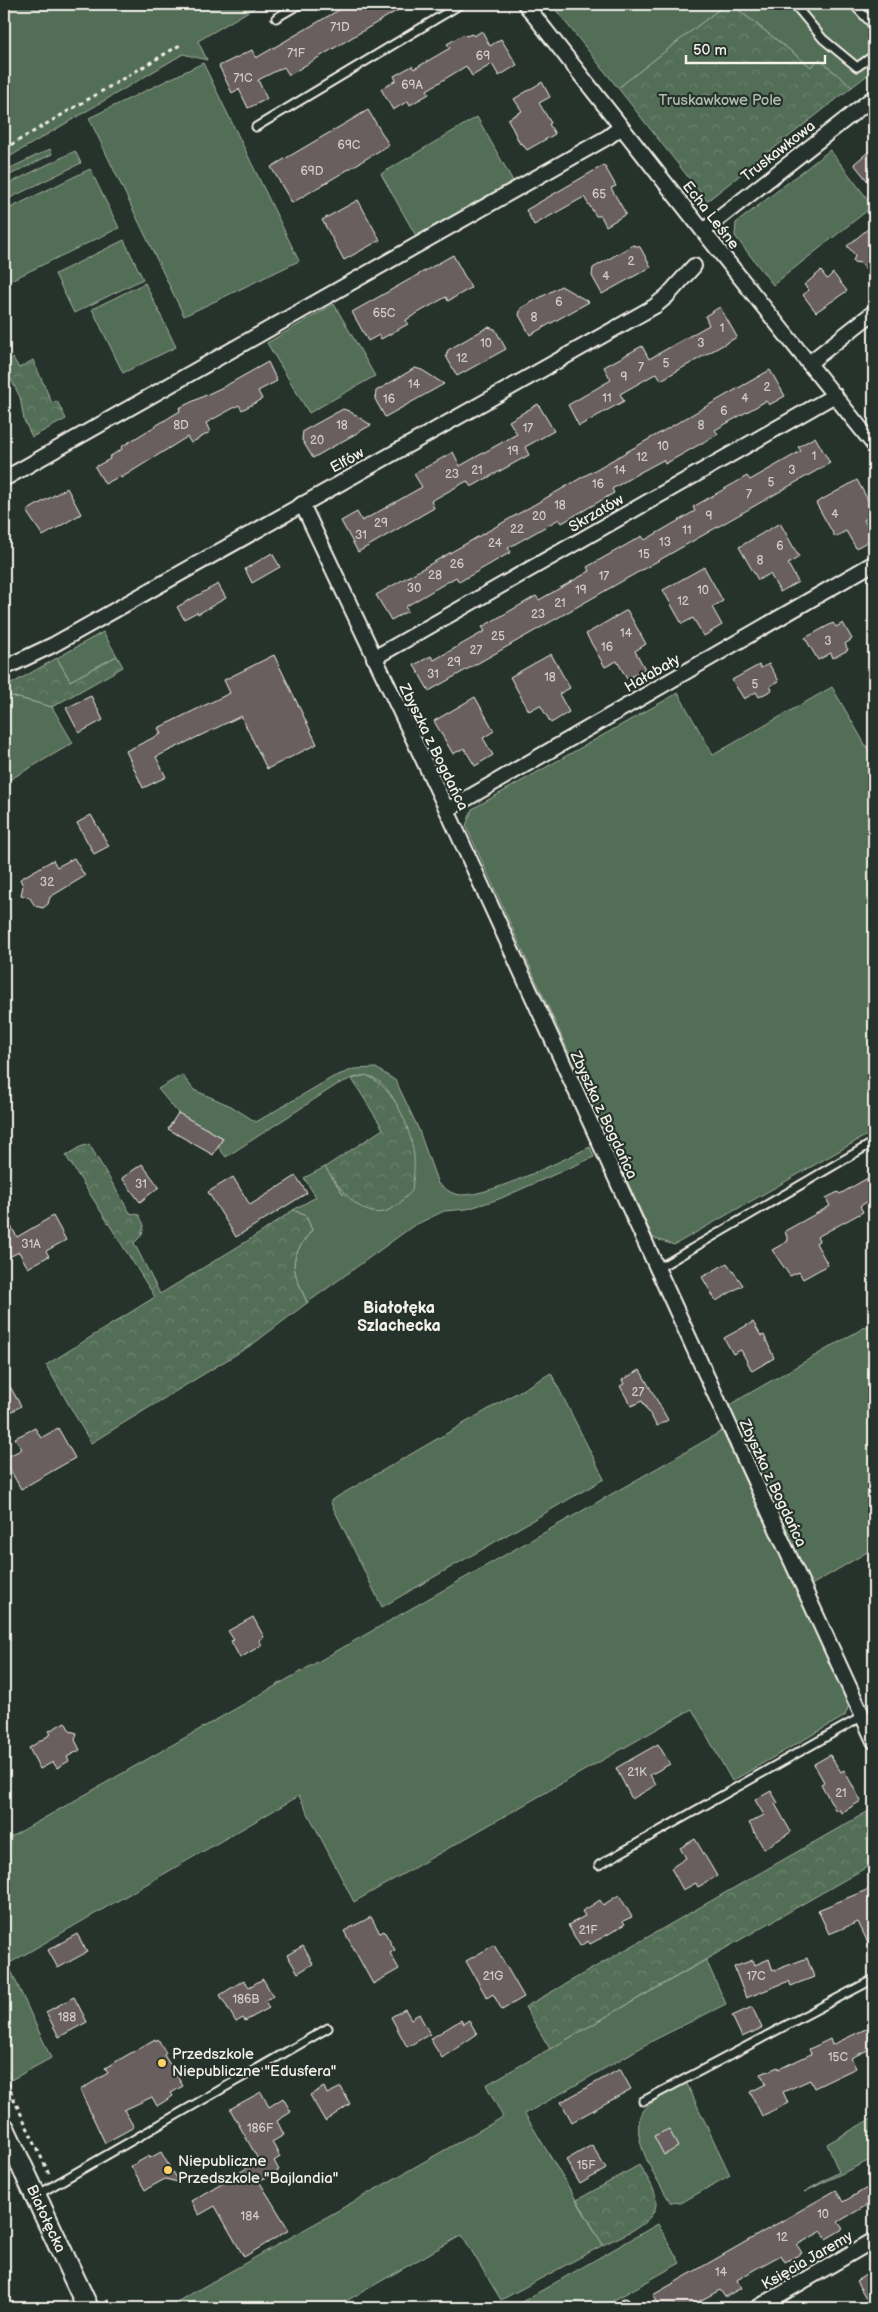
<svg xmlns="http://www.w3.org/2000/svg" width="878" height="2312" font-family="'Balsamiq Sans',sans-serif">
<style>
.green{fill:#526e56;stroke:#a3b09f}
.forest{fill:url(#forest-crowns);stroke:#a3b09f}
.building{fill:#695e61;stroke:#f4f1e8}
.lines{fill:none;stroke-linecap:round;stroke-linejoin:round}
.lane-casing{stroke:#f4f1e8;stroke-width:11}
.street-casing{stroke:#f4f1e8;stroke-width:18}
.secondary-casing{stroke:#f4f1e8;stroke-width:24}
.path{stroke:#f4f1e8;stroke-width:3;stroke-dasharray:4 4;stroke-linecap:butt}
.lane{stroke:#26332d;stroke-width:7}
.street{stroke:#26332d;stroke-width:14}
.secondary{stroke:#26332d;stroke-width:20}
.poi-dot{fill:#ffd166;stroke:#26332d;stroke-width:2}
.labels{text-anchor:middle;stroke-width:4.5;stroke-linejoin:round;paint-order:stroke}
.number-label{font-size:12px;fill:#d1ccc6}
.park-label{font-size:15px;fill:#b3bdae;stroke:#26332d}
.street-label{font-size:15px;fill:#f4f1e8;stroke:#26332d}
.poi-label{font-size:15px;fill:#f4f1e8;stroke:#26332d;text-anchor:start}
.neighbourhood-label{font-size:16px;font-weight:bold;fill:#f4f1e8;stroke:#26332d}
</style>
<defs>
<pattern id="forest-crowns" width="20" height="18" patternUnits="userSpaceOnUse" patternTransform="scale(1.25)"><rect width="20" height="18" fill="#526e56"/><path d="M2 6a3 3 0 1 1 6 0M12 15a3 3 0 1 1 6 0" fill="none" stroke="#6c836e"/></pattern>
</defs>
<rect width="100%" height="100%" fill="#26332d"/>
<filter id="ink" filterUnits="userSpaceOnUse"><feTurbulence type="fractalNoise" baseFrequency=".02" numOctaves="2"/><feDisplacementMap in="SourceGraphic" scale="10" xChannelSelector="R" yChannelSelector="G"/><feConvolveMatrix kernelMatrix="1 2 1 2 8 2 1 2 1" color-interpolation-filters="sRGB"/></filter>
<g filter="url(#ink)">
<!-- green -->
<g class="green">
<polygon points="4,4 259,4 259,5 198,41 207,60 183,54 4,160"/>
<polygon points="551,4 726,4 618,88"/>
<polygon points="731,4 874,4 874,70 852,87 819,60 811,67"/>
<polygon points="203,63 299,261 184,316 89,118"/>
<polygon points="477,117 513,181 416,236 381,174"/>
<polygon points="50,149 52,154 4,178 4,171"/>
<polygon points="830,150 873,206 773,285 735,236 736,223"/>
<polygon points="75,151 81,163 4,201 4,186"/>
<polygon points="90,169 119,228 9,281 4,271 4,211"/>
<polygon points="124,240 143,279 74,313 55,274"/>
<polygon points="145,283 176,347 123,373 92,309"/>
<polygon points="334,304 375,376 309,413 267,343"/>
<polygon points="103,632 117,656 70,681 57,658"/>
<polygon points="832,687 874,760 874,1131 674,1245 653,1238 466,826 472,809 678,693 713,755"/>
<polygon points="4,694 52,707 73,743 4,783"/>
<path d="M376,1068L396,1081L418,1128L438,1184C443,1187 449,1192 455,1194C480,1202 564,1159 590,1147L594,1157L499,1199L467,1209L444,1211L413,1226L307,1303C292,1266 286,1263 312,1230L306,1216L293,1210L316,1197L304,1178L325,1167L343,1194L414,1158C409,1134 395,1082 368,1076C360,1074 346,1081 338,1084L226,1157L218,1147L223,1138L178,1113L158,1089L182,1075L194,1090L231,1106L256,1122L333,1077L354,1069Z"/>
<polygon points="874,1322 874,1548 808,1587 729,1405"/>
<polygon points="551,1373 604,1479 382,1607 330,1501"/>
<polygon points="722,1431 849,1704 845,1716 732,1781 692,1709 354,1902 299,1796 8,1964 51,2058 11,2080 4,2060 4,1841"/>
<polygon points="706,1960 726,2004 656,2039 525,2114 603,2245 501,2300 462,2235 334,2308 166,2308 503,2117 486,2085"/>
<path d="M686,2082L730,2175L681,2203L670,2202C657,2178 620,2127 650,2104C661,2096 674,2089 686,2082Z"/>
<polygon points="874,2117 874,2158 804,2192 839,2172 827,2144"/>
<polygon points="658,2224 680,2263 600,2308 511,2308"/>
</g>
<!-- forest -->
<g class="forest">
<polygon points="726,4 731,4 811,67 819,59 852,87 707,201 618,88"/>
<polygon points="13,358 19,368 33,360 52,403 57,401 66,419 32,437 24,420 20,397 4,366 4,362"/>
<polygon points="117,656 123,667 52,707 4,694 4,688 57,658 70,681"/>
<path d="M366,1075C395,1088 410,1126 414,1156C415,1167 413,1180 412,1191C406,1197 399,1205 391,1209C364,1225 337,1185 325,1167L383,1129L352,1079Z"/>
<path d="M89,1144L130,1213L139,1215L144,1225L142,1235L134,1243L160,1294L262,1232L293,1210L306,1216L312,1230C286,1263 292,1266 307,1303L253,1344L91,1443L46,1365L155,1297L66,1156L80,1147Z"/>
<polygon points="874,1808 874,1863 550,2049 525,2007"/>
<path d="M639,2165C645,2175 655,2187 656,2200C659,2223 620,2236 603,2245L577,2200Z"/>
</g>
<!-- building -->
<g class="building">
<polygon points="349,4 408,4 289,75 284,67 258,80 267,99 248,108 239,89 232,93 219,66 252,50 256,58"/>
<polygon points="482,31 490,46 501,39 517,65 499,76 492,64 472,76 466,66 427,90 429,94 410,105 408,101 393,110 381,89 396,80 394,76 412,66 414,69 450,48 447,44 464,34 466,36 472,34 474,36"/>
<polygon points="542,82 550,97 539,103 551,123 549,124 555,134 527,150 522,143 520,144 508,119 522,111 514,99"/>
<polygon points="368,110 389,145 292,203 271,167"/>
<polygon points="874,147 874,189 854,164"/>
<polygon points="604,165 616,186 611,188 626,214 606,226 601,216 596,216 584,197 534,225 526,210"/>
<polygon points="358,200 380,240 344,260 322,220"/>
<polygon points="874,224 874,279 861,263 853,262 855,255 847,246"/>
<polygon points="633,245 640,247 651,267 602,294 592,276 593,268"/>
<polygon points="453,255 471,288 448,301 446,297 416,314 406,320 408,324 381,339 379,335 368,341 352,312"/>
<polygon points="821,271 827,279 833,273 847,291 816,312 803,295 809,290 804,285"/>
<polygon points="561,286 589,302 530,335 519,315 521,308"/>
<polygon points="720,307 737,337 661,380 657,373 620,394 624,401 579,426 568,405 611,380 604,367 642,346 649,359 709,325 705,316"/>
<polygon points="488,327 495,329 506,349 457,376 446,356 448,350"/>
<polygon points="268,362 277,381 258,391 262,399 242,410 239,405 206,423 210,432 191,443 187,437 121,478 120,476 105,484 95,467 110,459 109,457 122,449 121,447 180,411 179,408 227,385"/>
<polygon points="415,368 422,370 444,384 385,417 375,399 376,391"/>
<polygon points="770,370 785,396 769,405 766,401 715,430 718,434 665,464 663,460 637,474 612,489 614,493 562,523 559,519 508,548 511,552 459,582 456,577 405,607 408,611 391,620 376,595"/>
<polygon points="538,404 554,431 525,447 529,455 471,487 467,481 431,501 434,508 358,552 341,521 357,512 362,521 422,487 414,474 453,452 460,466 517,434 509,421"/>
<polygon points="343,409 349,411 371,425 313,458 302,440 303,431"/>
<polygon points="815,437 830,463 429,691 414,665 431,656 434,660 485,631 482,627 536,596 539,600 590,571 587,567 642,536 645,540 695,511 693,507 747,476 750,480 801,451 798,447"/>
<polygon points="857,480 874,511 874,514 864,520 874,538 856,548 846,531 835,537 816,503"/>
<polygon points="67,488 81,514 43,536 28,514 28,510"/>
<polygon points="780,523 799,557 788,564 798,582 780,592 770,574 758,580 739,547"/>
<polygon points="272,553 280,567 252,583 245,569"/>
<polygon points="704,567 723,601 712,607 722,625 704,636 693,618 682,624 663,590"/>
<polygon points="218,584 226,598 198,614 197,612 184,619 177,607"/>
<polygon points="627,610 646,644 635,651 645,669 627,679 617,661 605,667 586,634"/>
<polygon points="833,623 836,627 843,623 852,639 845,644 848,650 833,658 831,653 818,660 805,638"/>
<polygon points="551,654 570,688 559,694 569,712 551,723 540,705 529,711 510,677"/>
<polygon points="274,655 317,744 267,769 241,716 156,757 166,777 143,788 126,751 161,734 158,728 230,693 224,680"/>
<polygon points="769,664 779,681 770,686 772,690 759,697 756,692 744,699 732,680 759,665 761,668"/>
<polygon points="91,696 103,720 79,733 66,708"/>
<polygon points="475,697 494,731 483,738 493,755 475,766 464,748 453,754 434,721"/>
<polygon points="91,815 109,846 94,854 77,823"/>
<polygon points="74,858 85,876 50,897 48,904 43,908 35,906 30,898 21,895 23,886 20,879 53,860 57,867"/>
<polygon points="178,1113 223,1138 213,1155 168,1129"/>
<polygon points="142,1164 159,1187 140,1202 122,1178"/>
<polygon points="296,1176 307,1193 236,1237 208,1192 233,1177 250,1205"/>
<polygon points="866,1179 874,1194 874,1198 860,1206 863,1212 817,1237 819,1241 816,1243 828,1265 803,1279 799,1272 790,1276 772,1250 788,1241 785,1231 830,1206 826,1198 838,1192 840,1194"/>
<polygon points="4,1214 17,1237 53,1216 66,1240 46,1251 49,1256 28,1268 19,1252 9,1257 4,1248"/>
<polygon points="727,1263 743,1285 716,1301 702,1277"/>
<polygon points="753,1322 761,1336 764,1335 774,1358 752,1371 741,1350 733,1354 724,1338"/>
<polygon points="640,1370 668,1420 657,1426 642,1401 631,1406 620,1386 624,1384 622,1380"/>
<polygon points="4,1376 21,1406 4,1416"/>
<polygon points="35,1428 41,1438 58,1428 75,1458 21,1489 4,1459 22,1449 15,1438"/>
<polygon points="253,1617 264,1637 259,1640 262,1645 240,1658 231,1641 234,1640 228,1631"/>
<polygon points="65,1722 70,1731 77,1733 75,1740 80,1750 67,1757 69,1761 57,1768 53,1762 40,1769 29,1748 51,1734 49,1731"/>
<polygon points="658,1744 670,1764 650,1775 656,1785 632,1799 616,1768"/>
<polygon points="830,1755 841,1772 844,1770 861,1801 841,1813 839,1809 836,1811 821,1784 824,1782 814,1764"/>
<polygon points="771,1791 778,1803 775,1804 791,1832 764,1849 749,1823 764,1815 755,1800"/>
<polygon points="695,1839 717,1876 698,1887 696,1883 683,1890 671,1868 686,1858 680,1848"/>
<polygon points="874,1887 874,1955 858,1922 829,1934 818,1910"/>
<polygon points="619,1895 632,1917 623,1921 625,1924 607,1935 590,1944 588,1941 580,1946 568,1925 585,1916 582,1911 591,1906 600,1900 603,1905"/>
<polygon points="371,1917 380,1933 384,1931 395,1950 390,1953 399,1969 373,1984 344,1931"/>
<polygon points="77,1934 87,1952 58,1968 48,1950"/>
<polygon points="494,1945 524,1997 502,2010 493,1994 487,1998 466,1961"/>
<polygon points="303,1946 313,1964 298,1973 287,1955"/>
<polygon points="807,1958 814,1977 791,1986 789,1981 746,1998 734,1967 753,1960 755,1965 769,1959 773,1971"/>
<polygon points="263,1979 273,1996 265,2001 269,2008 245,2021 243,2018 236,2022 220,1995 244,1980 249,1987"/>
<polygon points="74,1997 87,2022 59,2037 46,2012"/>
<polygon points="752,2007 762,2028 742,2037 732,2016"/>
<polygon points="405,2009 411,2019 419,2014 430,2034 407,2047 391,2017"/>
<polygon points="461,2020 463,2024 469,2020 477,2034 442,2058 430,2039"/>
<polygon points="874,2025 874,2047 851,2058 856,2068 814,2088 810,2080 783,2092 788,2103 762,2116 750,2092 766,2084 761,2074 778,2067 779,2069 811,2054 809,2049 820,2044 830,2039 832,2045"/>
<polygon points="155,2039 156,2041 158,2039 166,2053 164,2055 183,2086 171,2093 173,2096 157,2106 152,2097 124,2110 134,2127 105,2143 80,2090 108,2073 105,2068"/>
<polygon points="620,2069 631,2089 572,2122 561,2102"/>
<polygon points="324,2087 327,2094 341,2087 350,2104 325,2121 310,2095"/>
<polygon points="261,2092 269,2107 283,2098 291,2112 277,2121 284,2135 272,2142 280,2157 274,2161 279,2170 259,2181 289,2230 244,2257 215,2206 199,2215 191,2201 259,2161 230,2109"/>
<polygon points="669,2129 678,2147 664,2155 654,2136"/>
<polygon points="592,2145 606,2169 580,2184 566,2160"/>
<polygon points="161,2152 178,2182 165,2179 145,2190 131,2166 149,2156 150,2158"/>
<polygon points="874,2184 874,2201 838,2222 843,2229 826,2239 822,2231 797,2245 802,2253 785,2262 781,2255 757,2268 737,2280 741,2288 725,2297 720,2290 696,2303 699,2308 661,2308 653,2295 836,2190 843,2202"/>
<polygon points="874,2270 874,2308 872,2308 856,2281"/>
</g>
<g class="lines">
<defs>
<g id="lane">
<polyline points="794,4 823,39 857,67 874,55"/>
<polyline points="853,4 874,26"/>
<polyline points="276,18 300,4"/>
<polyline points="256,127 461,4"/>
<polyline points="657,1269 874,1142"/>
<polyline points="599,1865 863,1716"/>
<polyline points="643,2101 874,1979"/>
<polyline points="37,2195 328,2028"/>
<polyline points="625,2303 628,2308"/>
</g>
<g id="street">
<polyline points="525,4 703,231 874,445"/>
<polyline points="703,231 874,97"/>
<polyline points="809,363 874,312"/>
<polyline points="4,479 608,137 621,127"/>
<polyline points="302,504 447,810 874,1741"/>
<polyline points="374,658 835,395"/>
<polyline points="4,668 53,645 655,306 667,296 694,266"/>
<polyline points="447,810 874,563"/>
<polyline points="757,2308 874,2240"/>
</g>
<g id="secondary">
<path id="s1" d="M4,2128L88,2308"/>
</g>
</defs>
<!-- lane casing -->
<use href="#lane" class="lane-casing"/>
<!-- street casing -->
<use href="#street" class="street-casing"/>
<!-- secondary casing -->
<use href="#secondary" class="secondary-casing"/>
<!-- path -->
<g class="path">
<polyline points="4,149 180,45"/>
<polyline points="4,2067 12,2095 50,2176"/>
<polyline points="107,2300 111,2308"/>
</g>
<!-- lane -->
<use href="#lane" class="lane"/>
<!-- street -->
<use href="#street" class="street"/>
<!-- secondary -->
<use href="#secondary" class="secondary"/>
</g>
</g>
<!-- markers -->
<g class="poi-dot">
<circle cx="162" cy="2063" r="5"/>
<circle cx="168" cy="2170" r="5"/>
</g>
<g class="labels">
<!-- number labels -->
<g class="number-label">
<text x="340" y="31">71D</text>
<text x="296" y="57">71F</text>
<text x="483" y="60">69</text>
<text x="243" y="82">71C</text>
<text x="412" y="89">69A</text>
<text x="349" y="149">69C</text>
<text x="312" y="175">69D</text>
<text x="599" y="198">65</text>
<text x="631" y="265">2</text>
<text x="606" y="280">4</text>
<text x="559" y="306">6</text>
<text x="384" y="317">65C</text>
<text x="534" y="321">8</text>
<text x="722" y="332">1</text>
<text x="486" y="347">10</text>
<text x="701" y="347">3</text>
<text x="462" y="362">12</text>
<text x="666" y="367">5</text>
<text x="641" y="371">7</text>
<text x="624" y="381">9</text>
<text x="414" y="388">14</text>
<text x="767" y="391">2</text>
<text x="607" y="402">11</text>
<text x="745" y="402">4</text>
<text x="389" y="403">16</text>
<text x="724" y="415">6</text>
<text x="181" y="429">8D</text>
<text x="342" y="429">18</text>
<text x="701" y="429">8</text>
<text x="528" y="432">17</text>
<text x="317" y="444">20</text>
<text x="663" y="450">10</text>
<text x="513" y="455">19</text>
<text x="814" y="460">1</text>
<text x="642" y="461">12</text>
<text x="477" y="474">21</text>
<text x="620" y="474">14</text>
<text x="792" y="474">3</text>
<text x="452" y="478">23</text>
<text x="771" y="486">5</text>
<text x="598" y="488">16</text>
<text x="749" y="498">7</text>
<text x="560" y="509">18</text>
<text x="835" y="518">4</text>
<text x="539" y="520">20</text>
<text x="709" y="520">9</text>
<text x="381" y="527">29</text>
<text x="517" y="533">22</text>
<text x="687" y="534">11</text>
<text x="361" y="539">31</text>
<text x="665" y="546">13</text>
<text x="495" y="547">24</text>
<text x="780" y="550">6</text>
<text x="644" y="558">15</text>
<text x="760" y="564">8</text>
<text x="457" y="568">26</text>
<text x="435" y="579">28</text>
<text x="604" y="580">17</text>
<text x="414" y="592">30</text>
<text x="581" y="594">19</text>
<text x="703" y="594">10</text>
<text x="683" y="605">12</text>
<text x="560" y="607">21</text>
<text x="538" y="618">23</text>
<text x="626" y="637">14</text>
<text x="498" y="640">25</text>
<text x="828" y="645">3</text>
<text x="607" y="651">16</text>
<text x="476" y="654">27</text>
<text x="454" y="666">29</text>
<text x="433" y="678">31</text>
<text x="550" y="681">18</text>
<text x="755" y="688">5</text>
<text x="47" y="886">32</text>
<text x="141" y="1188">31</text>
<text x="31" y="1248">31A</text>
<text x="638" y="1396">27</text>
<text x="637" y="1776">21K</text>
<text x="841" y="1797">21</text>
<text x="588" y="1934">21F</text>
<text x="493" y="1980">21G</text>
<text x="756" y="1980">17C</text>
<text x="246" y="2003">186B</text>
<text x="67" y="2021">188</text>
<text x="838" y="2061">15C</text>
<text x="260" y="2132">186F</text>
<text x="586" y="2169">15F</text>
<text x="823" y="2218">10</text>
<text x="250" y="2220">184</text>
<text x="782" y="2241">12</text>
<text x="721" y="2276">14</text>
</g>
<!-- park labels -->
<g class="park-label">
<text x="720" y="105">Truskawkowe Pole</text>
</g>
<!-- street labels -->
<g class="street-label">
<text transform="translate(778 151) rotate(-38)" y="5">Truskawkowa</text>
<text transform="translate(711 215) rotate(52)" y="5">Echa Leśne</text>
<text transform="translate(347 460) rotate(-29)" y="5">Elfów</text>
<text transform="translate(596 513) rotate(-30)" y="5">Skrzatów</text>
<text transform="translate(652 673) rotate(-30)" y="5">Hałabały</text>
<text transform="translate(434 747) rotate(64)" y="5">Zbyszka z Bogdańca</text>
<text transform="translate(604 1115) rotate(65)" y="5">Zbyszka z Bogdańca</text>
<text transform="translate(773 1483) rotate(65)" y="5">Zbyszka z Bogdańca</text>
<text dy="5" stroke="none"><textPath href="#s1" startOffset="100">Białołęcka</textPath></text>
<text transform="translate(807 2260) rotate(-30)" y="5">Księcia Jaremy</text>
</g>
<!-- poi labels -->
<g class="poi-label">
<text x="172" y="2059">Przedszkole<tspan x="172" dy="17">Niepubliczne "Edusfera"</tspan></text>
<text x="178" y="2166">Niepubliczne<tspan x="178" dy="17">Przedszkole "Bajlandia"</tspan></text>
</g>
<!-- neighbourhood labels -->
<g class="neighbourhood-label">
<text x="399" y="1313">Białołęka<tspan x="399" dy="18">Szlachecka</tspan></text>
</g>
</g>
<!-- margin -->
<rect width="878" height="2312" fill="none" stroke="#26332d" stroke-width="20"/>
<rect x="10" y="10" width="858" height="2292" fill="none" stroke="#f4f1e8" stroke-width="2" filter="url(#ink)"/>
<!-- scale -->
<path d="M686 55v8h139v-8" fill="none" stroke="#f4f1e8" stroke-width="2.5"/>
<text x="693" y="55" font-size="15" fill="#f4f1e8" stroke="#26332d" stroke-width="4" paint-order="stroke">50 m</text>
</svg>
